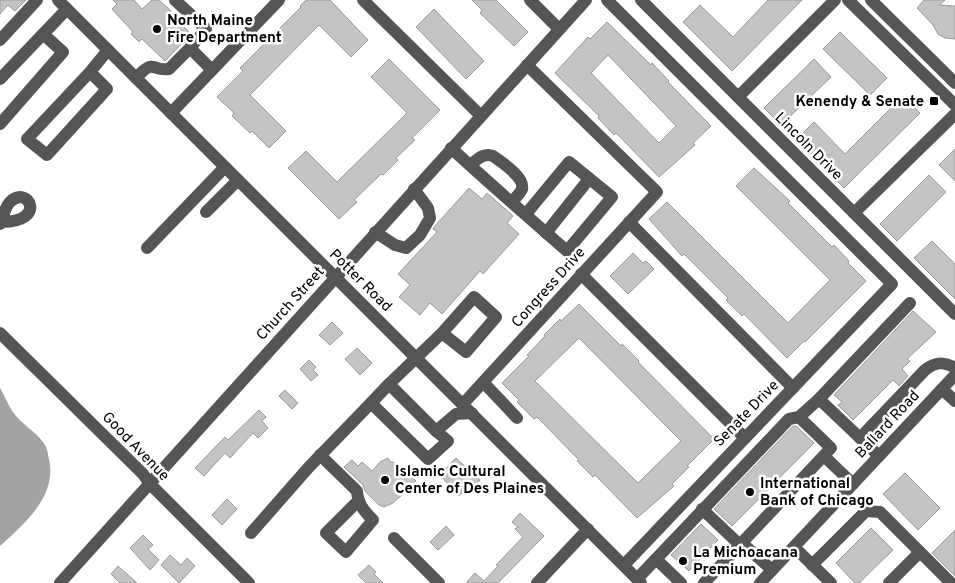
<svg xmlns="http://www.w3.org/2000/svg" width="955" height="583" font-family="Overpass,sans-serif">
<style>
.water{fill:#a3a3a3}
.building{fill:#c4c4c4;stroke:#999;fill-rule:evenodd}
.lines{fill:none;stroke-linecap:round;stroke-linejoin:round}
.minor{stroke:#555;stroke-width:12}
.poi-dot{fill:#000;stroke:#fff;stroke-width:2}
.labels{text-anchor:middle;stroke-width:5;stroke-linejoin:round;paint-order:stroke}
.poi-label{font-size:15px;font-weight:bold;fill:#000;stroke:#fff;text-anchor:start}
.street-label{font-size:15px;fill:#000;stroke:#fff}
</style>
<rect width="100%" height="100%" fill="#fff"/>
<!-- water -->
<path class="water" d="M0,388C5,396 8,405 13,412C21,424 35,431 43,442C48,448 48,456 50,464C54,499 24,524 0,546Z"/>
<!-- building -->
<g class="building">
<polygon points="0,0 26,0 15,11 8,5 0,14"/>
<polygon points="113,0 134,0 142,9 152,0 159,0 171,11 170,13 191,34 165,61 142,39 139,42 131,34 133,32 112,9 117,4"/>
<polygon points="306,0 330,0 368,40 351,57 319,25 250,95 286,131 269,148 252,131 250,133 232,116 234,113 217,97 243,71 240,68 301,7 300,6"/>
<polygon points="472,0 496,0 528,32 514,46 480,13 482,10"/>
<polygon points="768,0 802,0 732,71 683,22 700,5 733,37"/>
<polygon points="924,0 945,0 939,5 955,6 955,39 945,38 938,34 933,25 917,8"/>
<polygon points="434,9 484,61 466,79 416,27"/>
<path d="M607,22L651,65L652,63L669,81L668,82L711,126L693,143L695,145L659,177L616,133L614,135L598,118L599,116L555,73L588,37L590,39ZM608,55L676,126L659,143L591,73Z"/>
<polygon points="840,32 887,78 870,95 823,49"/>
<polygon points="389,59 440,110 412,138 415,140 396,158 398,160 383,175 381,174 354,200 357,202 339,219 288,168 306,151 337,182 407,113 371,77"/>
<polygon points="814,59 831,77 781,125 764,108"/>
<polygon points="903,96 920,113 844,188 797,139 814,122 845,154"/>
<polygon points="955,149 955,181 939,165"/>
<polygon points="754,168 790,201 788,203 832,247 834,245 849,261 848,263 866,281 805,342 804,341 787,358 744,314 742,316 726,300 728,298 684,254 682,256 649,219 667,202 788,323 830,280 736,186"/>
<polygon points="929,175 946,192 897,241 880,224"/>
<polygon points="469,188 482,199 487,193 513,216 507,223 519,234 483,274 480,271 442,314 430,303 420,315 399,297 410,285 398,274 437,232 433,229 434,227"/>
<polygon points="932,241 955,264 955,299 914,258"/>
<polygon points="633,253 643,263 646,261 654,269 628,294 610,276"/>
<path d="M579,304L621,346L622,344L639,361L638,362L714,439L687,466L689,467L672,484L674,486L637,518L595,475L593,477L577,461L579,460L537,417L534,419L517,402L519,400L502,383L529,356L527,355L545,336L544,335L560,319L561,321ZM579,338L681,441L638,483L535,381Z"/>
<polygon points="913,311 936,332 907,359 910,361 902,369 908,376 899,386 893,380 853,420 838,405 842,402 834,395"/>
<polygon points="332,322 343,333 330,345 319,335"/>
<polygon points="357,348 372,363 360,375 345,359"/>
<polygon points="309,360 316,367 313,370 318,375 311,381 300,369"/>
<polygon points="285,390 298,403 292,409 279,396"/>
<polygon points="259,410 266,417 262,421 268,428 258,438 253,433 230,458 225,453 204,476 195,468 225,437 228,440"/>
<polygon points="793,426 796,426 814,443 732,526 714,509"/>
<polygon points="388,458 390,462 393,462 403,473 410,466 418,473 413,478 416,481 402,495 393,503 384,507 379,505 365,491 363,485 344,467 352,460 358,466 362,462 372,471 380,462"/>
<polygon points="456,458 480,480 471,490 468,486 459,496 440,475"/>
<polygon points="905,473 940,508 918,530 883,494"/>
<polygon points="227,499 237,509 222,525 212,515"/>
<polygon points="520,513 544,536 498,583 466,583 475,573 484,581 498,566 496,565 523,537 515,529 518,527 512,522"/>
<polygon points="701,524 718,540 689,571 671,555"/>
<polygon points="446,526 454,535 438,550 430,542"/>
<polygon points="871,528 893,550 859,583 855,583 836,563"/>
<polygon points="955,530 955,576 932,553"/>
<polygon points="143,535 153,545 148,549 159,560 150,570 130,548"/>
<polygon points="170,555 181,565 187,558 195,566 179,583 161,565"/>
<polygon points="369,565 376,572 374,574 383,583 366,583 358,575"/>
<polygon points="118,566 137,583 120,583 111,574"/>
</g>
<g class="lines">
<!-- minor -->
<g class="minor">
<polyline points="58,0 641,583"/>
<polyline points="175,0 206,29 190,48 212,70"/>
<polyline points="363,0 480,115"/>
<polyline points="530,0 559,29"/>
<polyline points="607,0 892,284 624,565"/>
<polyline points="641,0 955,314"/>
<polyline points="848,0 955,105"/>
<polyline points="871,0 955,83"/>
<polyline points="0,40 37,0"/>
<polyline points="90,72 107,89 47,155 27,139 90,72 108,50"/>
<path d="M136,78C155,57 151,72 169,69L190,48"/>
<polyline points="0,79 67,9"/>
<polyline points="738,97 835,0"/>
<polyline points="171,113 279,0"/>
<polyline points="0,124 63,52 43,34"/>
<path d="M451,148C489,183 528,217 567,251L612,197L569,162L526,214"/>
<path d="M470,165C477,160 484,152 493,156C501,162 525,177 522,189C520,194 515,198 512,202"/>
<polyline points="206,212 238,180"/>
<polyline points="854,213 955,114"/>
<polyline points="629,222 793,388"/>
<path d="M0,224C4,217 4,208 10,202C28,184 48,222 2,222"/>
<polyline points="375,232 395,245 406,248 420,235 430,218 428,208 414,189"/>
<polyline points="546,233 589,179"/>
<polyline points="147,248 225,167"/>
<polyline points="581,274 745,438"/>
<polyline points="0,333 143,474 150,484 249,583"/>
<polyline points="442,333 466,352 496,317 474,297 442,333 389,384 436,431 456,414 472,413"/>
<polyline points="483,382 517,418"/>
<polyline points="389,384 371,403 428,459 448,441 436,431"/>
<polyline points="942,389 955,401"/>
<polyline points="819,399 910,303"/>
<polyline points="463,404 657,192 527,65"/>
<path d="M860,438L925,370C935,362 944,361 955,368"/>
<path d="M320,455L357,491C358,504 364,511 373,520L346,552L326,533L358,501"/>
<polyline points="824,456 853,484"/>
<polyline points="702,509 740,545"/>
<polyline points="251,533 309,467 371,403"/>
<polyline points="394,538 439,583"/>
<polyline points="742,543 772,570"/>
<polyline points="794,547 831,583"/>
<polyline points="656,559 789,419 799,417"/>
<polyline points="812,565 866,511 880,512 951,583"/>
<polyline points="637,579 656,559 681,583"/>
<polyline points="60,583 586,0"/>
<polyline points="537,583 588,529"/>
<polyline points="704,583 831,448 799,417 819,399 879,456"/>
<polyline points="760,583 955,375"/>
<polyline points="889,583 920,552"/>
</g>
</g>
<!-- markers -->
<g class="poi-dot">
<circle cx="157" cy="29" r="5"/>
<rect x="929" y="96" width="10" height="10" rx="2.5"/>
<circle cx="385" cy="480" r="5"/>
<circle cx="750" cy="492" r="5"/>
<circle cx="683" cy="561" r="5"/>
</g>
<g class="labels">
<!-- poi labels -->
<g class="poi-label">
<text x="167" y="25">North Maine<tspan x="167" dy="17">Fire Department</tspan></text>
<text x="924" y="106" text-anchor="end">Kenendy &amp; Senate</text>
<text x="395" y="476">Islamic Cultural<tspan x="395" dy="17">Center of Des Plaines</tspan></text>
<text x="760" y="488">International<tspan x="760" dy="17">Bank of Chicago</tspan></text>
<text x="693" y="557">La Michoacana<tspan x="693" dy="17">Premium</tspan></text>
</g>
<!-- street labels -->
<g class="street-label">
<text transform="translate(809 146) rotate(45)" y="5">Lincoln Drive</text>
<text transform="translate(361 280) rotate(45)" y="5">Potter Road</text>
<text transform="translate(548 287) rotate(-48)" y="5">Congress Drive</text>
<text transform="translate(290 303) rotate(-48)" y="5">Church Street</text>
<text transform="translate(746 413) rotate(-46)" y="5">Senate Drive</text>
<text transform="translate(887 424) rotate(-47)" y="5">Ballard Road</text>
<text transform="translate(136 446) rotate(46)" y="5">Good Avenue</text>
</g>
</g>
</svg>
